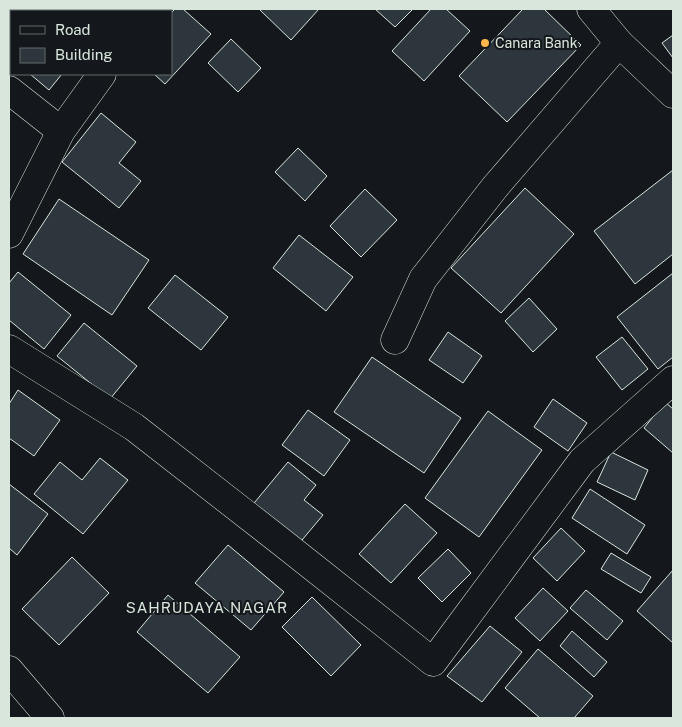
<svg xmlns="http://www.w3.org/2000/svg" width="682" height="727" font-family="'Public Sans',sans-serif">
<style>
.building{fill:#2c363c;stroke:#d8e6dc}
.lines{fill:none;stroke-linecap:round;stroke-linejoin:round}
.minor-casing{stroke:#d8e6dc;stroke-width:29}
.minor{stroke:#14181c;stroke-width:28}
.poi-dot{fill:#ffb74d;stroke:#14181c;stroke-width:2}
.labels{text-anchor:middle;stroke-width:4;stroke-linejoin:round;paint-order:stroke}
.poi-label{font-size:14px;fill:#d8e6dc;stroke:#14181c;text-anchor:start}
.neighbourhood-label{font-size:15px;letter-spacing:1px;fill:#d8e6dc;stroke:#14181c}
</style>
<rect width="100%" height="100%" fill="#14181c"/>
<!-- building -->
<g class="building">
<polygon points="175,9 183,9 211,34 165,84 154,74 171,74 171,13"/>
<polygon points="261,9 319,9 291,40 260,10"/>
<polygon points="375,9 413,9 395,27"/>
<polygon points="431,9 446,9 470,31 424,81 392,51"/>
<polygon points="523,9 544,9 581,45 507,122 459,76"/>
<polygon points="11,29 11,58 9,56 9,32"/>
<polygon points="673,35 673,58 662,43"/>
<polygon points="231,39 261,68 238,92 208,63"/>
<polygon points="30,74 62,74 49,90"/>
<polygon points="101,113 136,142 119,163 141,181 119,208 62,162"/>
<polygon points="298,148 327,176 305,201 275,172"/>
<polygon points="673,170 673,254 635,284 594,231"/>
<polygon points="525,188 574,234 501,313 451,268"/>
<polygon points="365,189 397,220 361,257 330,226"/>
<polygon points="59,199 149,260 112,315 23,254"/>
<polygon points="299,235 353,277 326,311 273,268"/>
<polygon points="18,272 71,315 44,349 9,320 9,283"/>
<polygon points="673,273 673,357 658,369 617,317"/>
<polygon points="175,275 228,317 201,350 148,308"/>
<polygon points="529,298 557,329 533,352 505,321"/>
<polygon points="84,323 137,366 110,399 57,356"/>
<polygon points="448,332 482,356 463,383 429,360"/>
<polygon points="622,337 648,369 622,390 596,357"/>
<polygon points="372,357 461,418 424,473 334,412"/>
<polygon points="18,390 60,420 34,456 9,438 9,404"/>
<polygon points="553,399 587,423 568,451 534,427"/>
<polygon points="665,402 673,409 673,453 644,428"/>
<polygon points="308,410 350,440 324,476 282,445"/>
<polygon points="488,411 542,450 479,537 425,498"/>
<polygon points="611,452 648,470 635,500 597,482"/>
<polygon points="100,458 128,480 83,534 34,494 60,462 82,480"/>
<polygon points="288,462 316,485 304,500 323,515 297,546 250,508"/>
<polygon points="9,484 48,514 17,555 9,548"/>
<polygon points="590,489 645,525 627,554 572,518"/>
<polygon points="405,504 437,533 391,583 359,554"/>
<polygon points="561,528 585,551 557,581 533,558"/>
<polygon points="228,545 284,592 251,630 195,583"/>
<polygon points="448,549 471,573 442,602 418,578"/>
<polygon points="611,553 651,577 641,593 601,569"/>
<polygon points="72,557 109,593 59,645 22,609"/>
<polygon points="673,570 673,643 637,611"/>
<polygon points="543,588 568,611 540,641 515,618"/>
<polygon points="586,590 623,621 607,640 570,608"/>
<polygon points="168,595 240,657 208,693 137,632"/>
<polygon points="312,597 361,645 331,676 282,627"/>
<polygon points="490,626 522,652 482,702 447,676"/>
<polygon points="572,631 607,662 594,677 560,646"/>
<polygon points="538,649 593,696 574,718 540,718 505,688"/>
</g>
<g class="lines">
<defs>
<g id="minor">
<polyline points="591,9 619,43 673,94"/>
<polyline points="153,11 155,9"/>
<polyline points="9,90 61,131"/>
<polyline points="9,234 61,131 102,74"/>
<polyline points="395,340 423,279 495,187 619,43"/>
<polyline points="9,349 134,427 279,540 433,662 582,461 673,380"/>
<polyline points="9,670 50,718"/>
</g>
</defs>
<!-- minor casing -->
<use href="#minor" class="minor-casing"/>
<!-- minor -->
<use href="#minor" class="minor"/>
</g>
<!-- markers -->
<circle class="poi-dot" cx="485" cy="43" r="5"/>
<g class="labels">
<!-- poi labels -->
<g class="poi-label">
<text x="495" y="48">Canara Bank</text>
</g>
<!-- neighbourhood labels -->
<g class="neighbourhood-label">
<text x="207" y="613">SAHRUDAYA NAGAR</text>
</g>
</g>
<!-- border -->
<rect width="682" height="727" fill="none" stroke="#d8e6dc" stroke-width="20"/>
<!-- legend -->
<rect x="10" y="10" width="162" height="65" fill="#14181c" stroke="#626a69"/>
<rect x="20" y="26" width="25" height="8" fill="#14181c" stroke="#626a69"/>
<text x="55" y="35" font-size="15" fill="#d8e6dc">Road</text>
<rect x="20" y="48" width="25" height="15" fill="#2c363c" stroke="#626a69"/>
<text x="55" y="60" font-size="15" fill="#d8e6dc">Building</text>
</svg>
